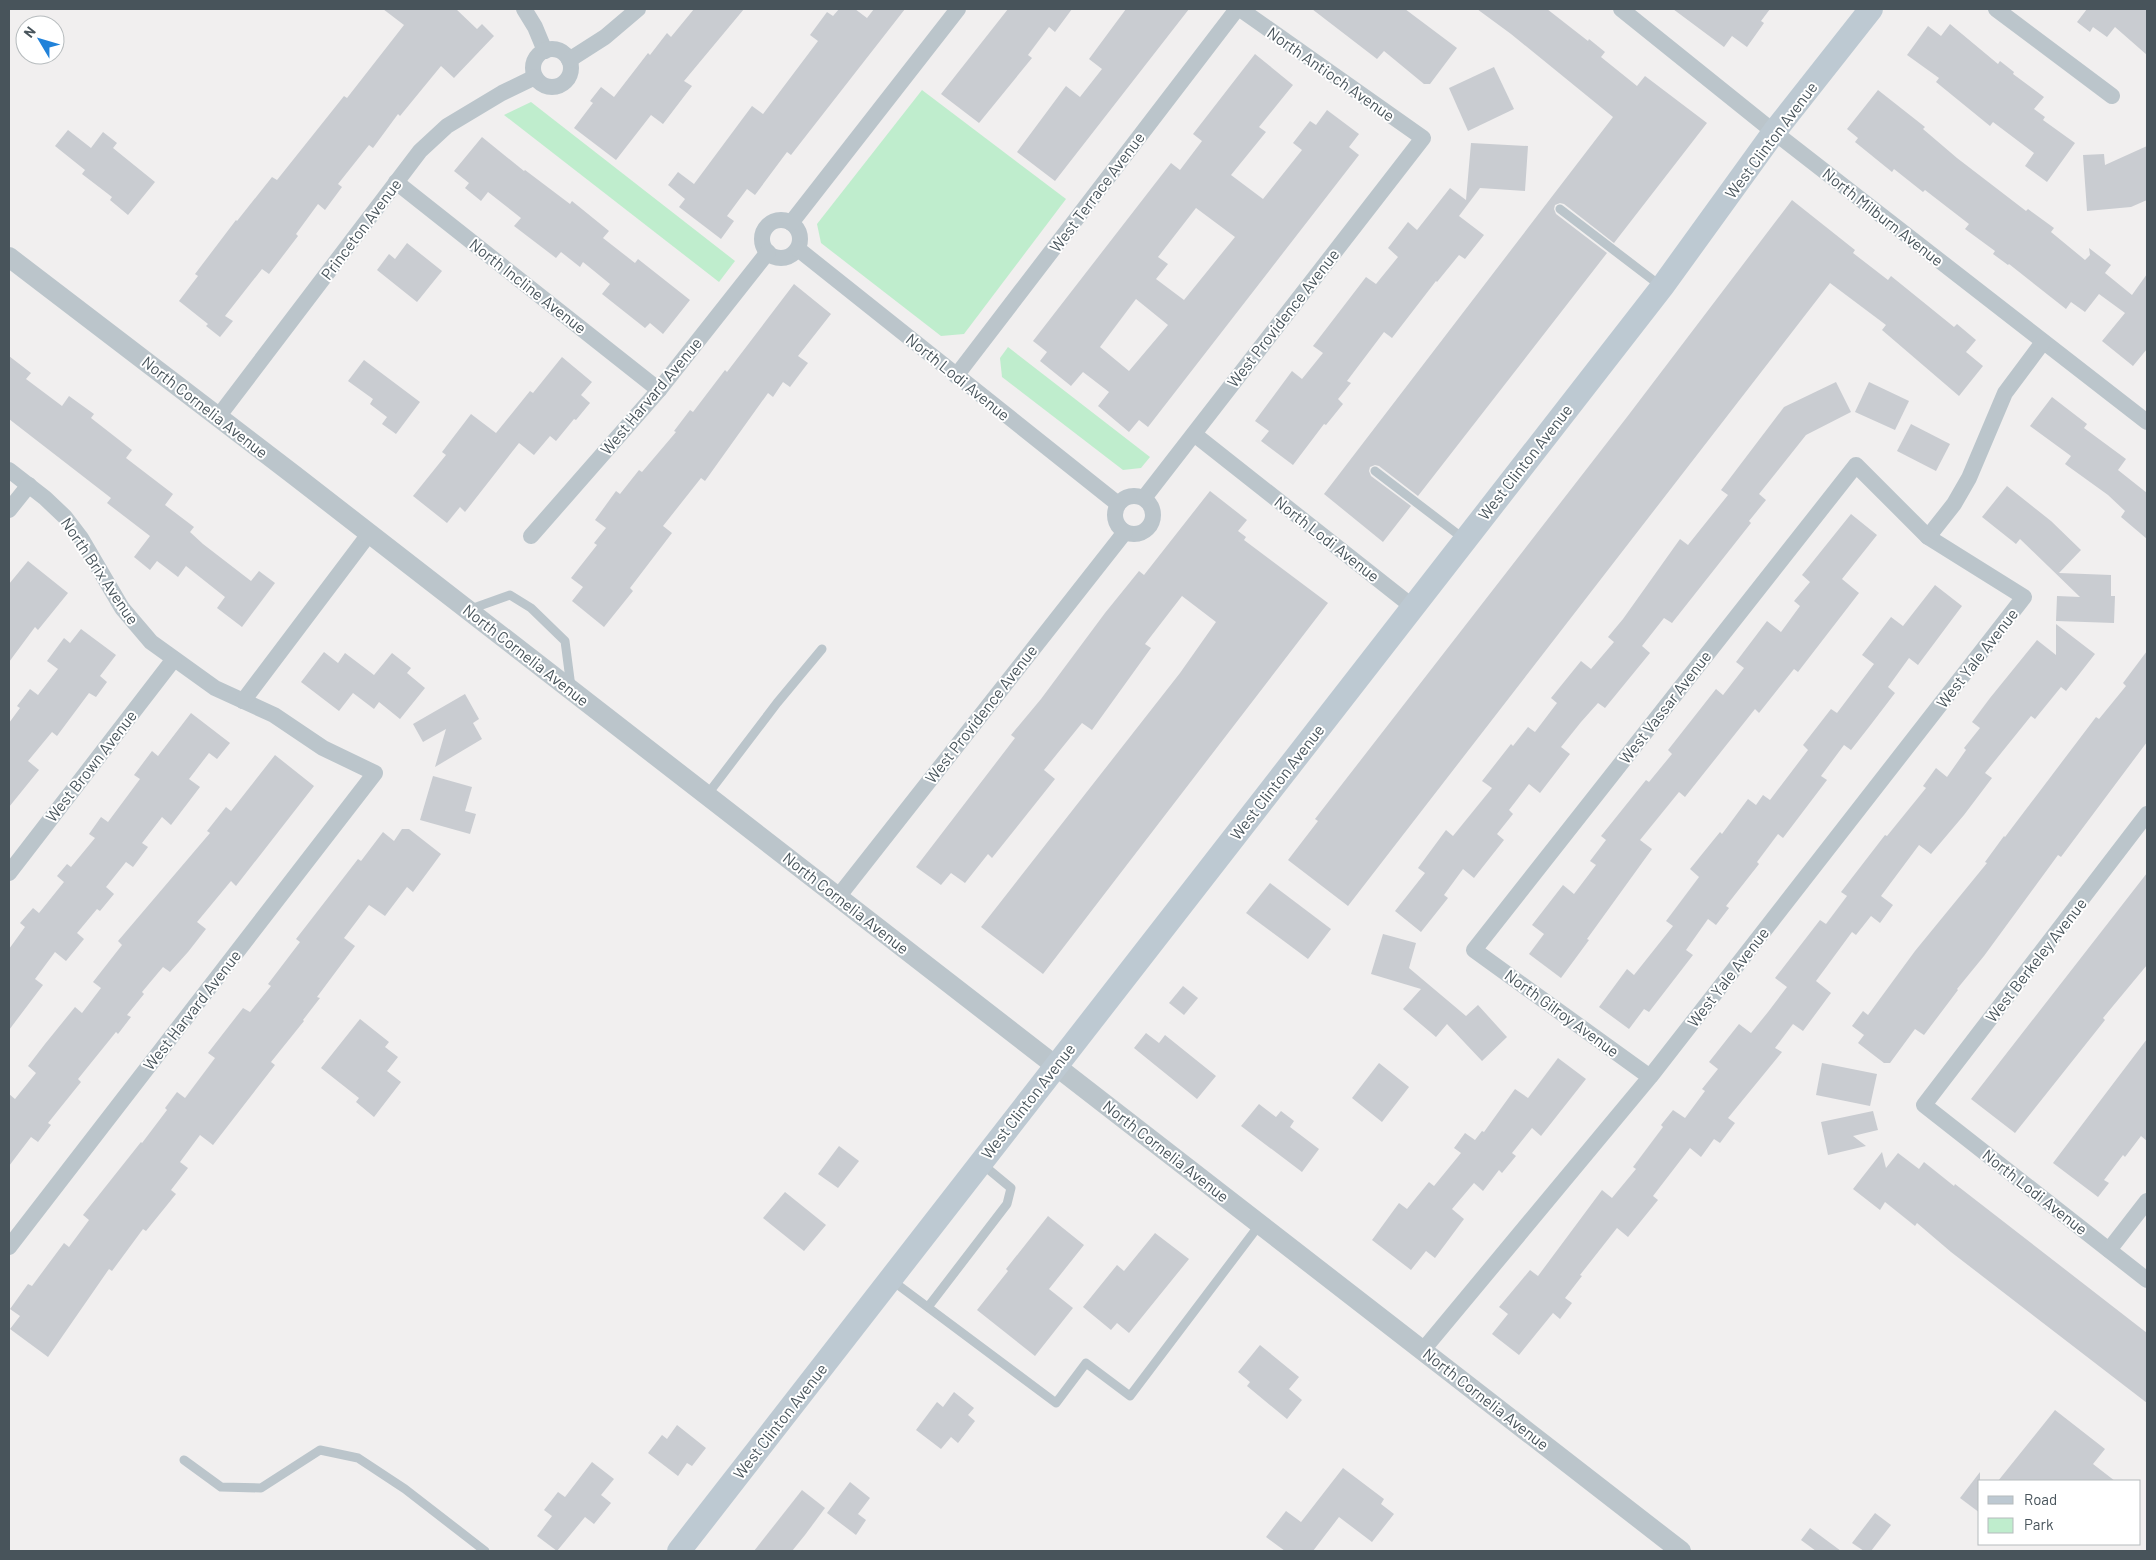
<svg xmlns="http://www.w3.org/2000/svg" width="2156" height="1560" font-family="Barlow,sans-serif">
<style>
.green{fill:#bfedcd}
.building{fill:#c9ccd1;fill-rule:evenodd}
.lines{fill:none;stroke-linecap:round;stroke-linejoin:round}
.service{stroke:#bbc5cb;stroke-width:9}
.minor{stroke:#bbc5cb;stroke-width:16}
.tertiary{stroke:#bbc5cb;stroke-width:20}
.secondary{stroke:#bdc9d2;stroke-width:24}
.labels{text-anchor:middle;stroke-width:4;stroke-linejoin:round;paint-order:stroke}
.street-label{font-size:16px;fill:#48545b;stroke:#fff}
</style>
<rect width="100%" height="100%" fill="#f1efef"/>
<!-- green -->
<g class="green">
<polygon points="922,90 1066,199 964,334 941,336 821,243 817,224"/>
<polygon points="531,102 735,261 719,282 504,115"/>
<polygon points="1008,347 1150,457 1141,468 1123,470 1002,377 1000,358"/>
</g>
<!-- building -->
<g class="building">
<polygon points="383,9 456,9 477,29 482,24 494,36 454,78 441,66 400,116 398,114 373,148 369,145 338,184 342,187 325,210 318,204 296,234 298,236 269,274 262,269 225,316 233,321 220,337 206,326 208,324 179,301 198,276 195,274 236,220 237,221 272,177 277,180 344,96 347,98 404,25"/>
<polygon points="694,9 744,9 684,81 692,86 663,124 651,115 616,160 574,128 593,103 590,101 601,87 614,97 648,53 650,55 667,33 671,37"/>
<polygon points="839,9 855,9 867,18 874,9 905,9 791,155 787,152 755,195 747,189 727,216 734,221 721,239 679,207 685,199 668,185 678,172 694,184 752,106 763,114 818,41 810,35 827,12 833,16"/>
<polygon points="1008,9 1072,9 1055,32 1049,27 1028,55 1032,58 979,123 941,94"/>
<polygon points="1126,9 1189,9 1055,181 1017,152 1066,86 1080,97 1102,69 1089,59"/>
<polygon points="1312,9 1405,9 1457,48 1430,84 1424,84 1384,51 1377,59"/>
<polygon points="1477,9 1547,9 1588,41 1589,39 1605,52 1601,57 1637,86 1645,76 1707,123 1614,243 1564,204 1560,203 1555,205 1554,209 1556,214 1607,253 1418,496 1379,466 1375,465 1370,467 1369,471 1371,476 1411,506 1383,542 1324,494 1613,117 1511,34"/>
<polygon points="1673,9 1770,9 1761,21 1764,23 1747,47 1732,36 1724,47"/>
<polygon points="2087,9 2147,9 2147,55 2115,27 2107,37 2093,27 2090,32 2077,22"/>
<polygon points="1950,24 1998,64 2000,61 2014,72 2013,74 2044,97 2034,109 2045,117 2043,120 2075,143 2047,182 2025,166 2034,153 1993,122 1990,126 1936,82 1939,78 1907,55 1928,26 1941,36"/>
<path d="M1255,54L1293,85L1259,127L1266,132L1231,175L1263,199L1302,150L1293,143L1310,121L1316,125L1327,110L1359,134L1349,147L1359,155L1148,427L1139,420L1129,432L1098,406L1109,392L1083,372L1071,386L1040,361L1047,352L1033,341L1171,163L1180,170L1202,141L1193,134ZM1196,208L1235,237L1184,300L1156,279L1168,264L1158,257ZM1136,299L1168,325L1129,371L1100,347Z"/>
<polygon points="1494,67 1514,109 1468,131 1449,88"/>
<polygon points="1878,90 1925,127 1923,129 1957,158 2026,211 2028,209 2054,228 2051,232 2085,260 2090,255 2089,248 2111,265 2105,273 2132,295 2147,274 2147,349 2133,366 2102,341 2125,313 2099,294 2085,312 2071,302 2066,309 2009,264 2008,265 1993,254 1995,251 1965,229 1969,224 1925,190 1923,192 1894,169 1892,172 1855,142 1858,138 1847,129"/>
<polygon points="68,130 91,148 103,132 117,143 113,148 155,182 128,215 110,200 112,197 82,174 85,170 55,146"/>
<polygon points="482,137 524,171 525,170 570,204 572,201 609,231 603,238 635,263 638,259 690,300 663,334 650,323 645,328 602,294 610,284 583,262 580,267 561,252 556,258 514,226 521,218 488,192 481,201 465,188 469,183 454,171"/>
<polygon points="1471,143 1528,146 1525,191 1480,188 1459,216 1484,235 1465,259 1459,255 1437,282 1436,281 1392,338 1384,332 1347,381 1351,383 1338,399 1343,404 1326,425 1324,424 1293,465 1261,441 1269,431 1255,421 1292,371 1302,379 1323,353 1313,346 1366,277 1376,284 1398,257 1388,248 1408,222 1417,230 1450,188 1466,200"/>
<polygon points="2147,146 2147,200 2131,207 2087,211 2083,155 2104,154 2105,165"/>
<polygon points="1792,200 1855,250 1853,253 1888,280 1891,276 1954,327 1957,324 1976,340 1966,352 1983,366 1959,396 1882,330 1886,325 1830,283 1348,906 1288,860 1318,821 1315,819 1627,417"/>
<polygon points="407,243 442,271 417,302 377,270 389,254 395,259"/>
<polygon points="794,284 831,314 798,356 808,363 790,387 783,382 773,397 768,393 705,481 701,478 663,526 672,533 630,588 633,591 604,627 572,601 583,587 571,578 597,545 594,543 606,528 595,520 616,491 620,494 639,470 642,472 676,432 674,431 690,410 693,412 725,370 727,372"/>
<polygon points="9,356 31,373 26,379 62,406 69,396 94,414 91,418 132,450 126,458 173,494 165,505 194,527 190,532 203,544 251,581 259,571 275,583 242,627 217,608 225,597 186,566 178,577 157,561 150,570 134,557 150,536 107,503 111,498 9,419"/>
<polygon points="562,357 592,382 581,395 590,403 576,420 574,419 556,441 550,436 534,455 519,443 465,512 460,507 447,523 413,496 446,455 442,452 471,414 496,433 530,391 533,393"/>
<polygon points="364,360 420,402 396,434 382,424 387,417 370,404 373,399 348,381"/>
<polygon points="1836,382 1851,412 1806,435 1759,494 1766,500 1749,521 1751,523 1672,623 1664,618 1642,646 1650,653 1605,708 1598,703 1581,722 1561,747 1570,754 1540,793 1529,784 1509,810 1513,814 1497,834 1504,840 1474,878 1463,869 1444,895 1448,898 1421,932 1395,911 1425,873 1418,868 1446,830 1453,836 1492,788 1482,781 1511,744 1513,746 1528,727 1535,732 1557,703 1551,698 1581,661 1591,669 1614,642 1608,637 1623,619 1680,539 1688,545 1728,495 1721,490 1784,407"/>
<polygon points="1869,382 1909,401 1895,430 1855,412"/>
<polygon points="2052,397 2087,424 2084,428 2126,459 2118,470 2147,493 2147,539 2121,517 2125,511 2108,495 2065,464 2071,456 2030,426"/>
<polygon points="1911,424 1950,444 1936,471 1897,451"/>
<polygon points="2007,486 2051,521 2081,550 2059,573 2111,575 2111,596 2115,596 2114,623 2056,621 2057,596 2080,597 2020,539 2016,544 1982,517"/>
<polygon points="1210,491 1247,520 1238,531 1246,537 1244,540 1328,603 1043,974 981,927 1180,673 1216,622 1182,596 1145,644 1151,648 1092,730 1082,723 1044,770 1055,779 992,858 988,854 965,883 951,873 941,885 916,867 1015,738 1011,735 1041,699 1105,613 1139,571 1144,575"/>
<polygon points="1851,514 1877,535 1842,579 1859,593 1798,672 1794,669 1759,713 1755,709 1685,797 1679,792 1640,840 1652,849 1587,939 1589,940 1561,978 1529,954 1544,934 1532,925 1563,885 1574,894 1596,865 1590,861 1606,840 1601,836 1646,780 1649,782 1672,754 1668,750 1716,689 1723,695 1744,668 1736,662 1767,621 1781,632 1800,606 1794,601 1810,582 1802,575"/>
<polygon points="28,561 68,593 38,630 35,627 9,662 9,584"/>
<polygon points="1935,585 1962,606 1918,665 1909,658 1888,687 1895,693 1869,727 1851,750 1844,745 1821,776 1827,780 1783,838 1778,834 1757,862 1759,864 1726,906 1729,908 1716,925 1708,919 1686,950 1693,955 1649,1012 1644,1009 1629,1029 1599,1007 1627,969 1634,975 1673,926 1666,921 1699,877 1690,869 1720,832 1722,834 1748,799 1756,805 1763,795 1770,800 1808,750 1803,745 1831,709 1837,713 1874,664 1862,655 1891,617 1903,626"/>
<polygon points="2056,624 2095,654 2066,691 2061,687 2035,719 2031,716 1985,773 1992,778 1964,815 1931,854 1919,845 1881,896 1893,905 1880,923 1871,916 1856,935 1852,932 1816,981 1831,993 1803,1031 1793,1024 1775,1048 1782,1052 1728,1118 1735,1123 1720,1143 1714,1139 1701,1157 1690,1148 1653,1196 1658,1200 1628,1237 1617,1228 1580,1275 1582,1276 1565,1298 1572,1303 1560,1319 1553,1313 1519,1355 1492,1334 1508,1314 1499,1307 1530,1270 1538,1276 1602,1190 1612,1198 1636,1169 1633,1167 1663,1127 1661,1125 1673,1110 1685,1118 1705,1091 1702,1089 1718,1069 1709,1062 1739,1024 1751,1033 1768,1012 1787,987 1775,978 1820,920 1826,924 1847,896 1841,892 1885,835 1887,836 1926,788 1923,786 1936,768 1947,777 1966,750 1964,748 1980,728 1972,722 1990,698 2037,640 2056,655"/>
<polygon points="81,629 116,655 100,676 107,682 96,697 89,693 57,736 52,732 28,761 39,770 9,807 9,723 20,708 17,706 30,689 38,695 58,669 47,661 64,638 70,643"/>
<polygon points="2147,651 2147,742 2061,857 2058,855 1984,956 1957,989 1958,990 1924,1035 1915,1029 1890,1063 1884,1063 1858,1043 1864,1035 1852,1026 1863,1011 1868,1015 1915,951 1987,863 1985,862 2004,836 2005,837 2096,717 2099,719 2126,686 2123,683"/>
<polygon points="324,652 338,663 345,653 374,675 392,653 411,668 407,673 425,688 400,719 379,702 374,709 353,693 339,711 301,682"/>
<polygon points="465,694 479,719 473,723 482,739 435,767 446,729 423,742 413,724"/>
<polygon points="191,713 230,743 217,759 209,753 189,779 200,787 171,825 162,817 142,843 148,847 133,867 126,862 106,887 114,894 100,911 97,909 77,933 84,939 66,961 55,952 35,979 43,985 9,1030 9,949 25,927 20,923 33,908 39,913 64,882 57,876 67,864 71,867 95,838 89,834 101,817 108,822 140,779 134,775 152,751 158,756"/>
<polygon points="275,755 314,786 236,886 231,881 197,922 206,929 188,952 170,972 163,967 142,992 144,994 127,1015 131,1017 118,1034 116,1032 78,1079 81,1082 48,1123 51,1125 38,1142 31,1137 9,1166 9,1094 15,1099 36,1073 28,1066 45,1044 75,1007 82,1013 101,988 93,982 122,945 118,941 210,833 207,831 226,807 231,811"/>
<polygon points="433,776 472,787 465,811 476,814 470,834 420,820"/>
<polygon points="402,829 409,829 441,854 413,892 407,887 385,916 369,905 344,938 355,946 317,997 320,998 303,1020 304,1021 271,1062 275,1065 213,1145 200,1135 180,1162 188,1168 171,1190 176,1194 146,1231 143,1229 112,1271 109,1269 48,1357 10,1329 20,1316 10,1309 28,1284 32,1286 64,1243 69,1247 89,1220 83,1215 141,1142 142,1143 167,1110 165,1108 177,1092 185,1098 215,1058 208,1053 243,1008 250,1012 271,986 268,984 300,942 296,939 358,859 361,861 383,832 394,841"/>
<polygon points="2147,873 2147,965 2103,1018 2105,1020 2015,1133 1971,1099"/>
<polygon points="1270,883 1331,929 1308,959 1246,913"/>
<polygon points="1383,934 1416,943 1409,968 1466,1016 1478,1005 1507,1037 1482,1061 1447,1024 1436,1037 1403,1009 1421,989 1371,974"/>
<polygon points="1183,986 1198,998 1184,1015 1169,1003"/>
<polygon points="360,1019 389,1042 385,1047 398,1057 387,1071 401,1082 374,1117 356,1102 359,1098 321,1068"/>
<polygon points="1146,1033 1159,1043 1165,1035 1216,1076 1197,1099 1134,1048"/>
<polygon points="2147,1039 2147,1141 2141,1136 2125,1157 2123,1155 2104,1180 2109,1183 2098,1197 2053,1163"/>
<polygon points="1558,1058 1586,1079 1541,1136 1532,1128 1512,1153 1516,1156 1502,1173 1499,1170 1483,1191 1474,1183 1452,1209 1464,1219 1435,1258 1426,1251 1411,1270 1372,1240 1399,1203 1407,1209 1429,1182 1434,1186 1461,1153 1454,1148 1465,1133 1475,1140 1482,1131 1484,1132 1515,1089 1528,1098"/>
<polygon points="1379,1063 1409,1087 1382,1122 1352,1098"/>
<polygon points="1822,1063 1877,1074 1870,1106 1816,1095"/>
<polygon points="1259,1104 1276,1117 1281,1111 1294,1121 1290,1127 1319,1149 1302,1172 1241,1126"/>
<polygon points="1873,1111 1878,1130 1853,1136 1866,1146 1828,1155 1821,1122"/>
<polygon points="839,1146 859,1161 838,1188 818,1174"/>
<polygon points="1882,1152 1886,1168 1898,1153 1919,1169 1924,1162 1954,1186 1955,1184 2147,1333 2147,1403 1951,1252 1917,1223 1915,1226 1885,1202 1880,1210 1853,1189"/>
<polygon points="785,1192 826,1225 804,1251 763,1218"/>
<polygon points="1048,1216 1084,1245 1049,1289 1073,1308 1035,1356 977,1310 1008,1271 1006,1269"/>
<polygon points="1155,1233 1189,1259 1129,1333 1117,1323 1111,1330 1083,1307 1117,1265 1124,1271"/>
<polygon points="1260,1345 1299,1377 1289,1389 1302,1400 1287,1419 1247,1386 1250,1382 1238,1372"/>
<polygon points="954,1392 974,1408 968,1415 975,1421 958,1443 951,1437 941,1449 916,1430 937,1402 943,1407"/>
<polygon points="2055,1410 2105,1449 2093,1464 2115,1481 1998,1481"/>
<polygon points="677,1425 706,1448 692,1466 687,1463 678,1476 648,1453 662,1435 667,1439"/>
<polygon points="592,1462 614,1479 601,1495 611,1503 594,1524 585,1517 557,1551 537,1536 552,1516 544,1510 558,1492 565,1497"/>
<polygon points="1343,1468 1384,1499 1381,1504 1394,1514 1372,1542 1339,1517 1313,1551 1285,1551 1266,1537 1286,1511 1301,1522"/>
<polygon points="1980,1472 1980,1513 1960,1498"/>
<polygon points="850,1482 870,1498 858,1514 866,1520 856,1535 827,1513"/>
<polygon points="802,1490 825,1508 805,1535 792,1551 754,1551"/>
<polygon points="1875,1513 1891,1525 1871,1551 1864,1551 1852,1543"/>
<polygon points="1810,1528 1841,1551 1816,1551 1801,1540"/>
</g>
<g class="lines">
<!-- service -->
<g class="service">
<polyline points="1560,209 1662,287"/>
<polyline points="1375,471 1464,539"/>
<polyline points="468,610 510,595 531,608 565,641 571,687"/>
<polyline points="707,795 777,703 822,649"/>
<polyline points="890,1279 1056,1403 1086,1363 1130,1396 1260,1224"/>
<polyline points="928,1307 1007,1204 1011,1188 982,1164"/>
<polyline points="184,1460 221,1487 261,1488 320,1450 358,1458 405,1489 485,1551"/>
</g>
<!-- minor -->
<g class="minor">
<polyline points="524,9 535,27 545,51"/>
<polyline points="1621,9 1774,132 2147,422"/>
<polyline points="1996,9 2112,96"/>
<circle cx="552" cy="68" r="19"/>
<polyline points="569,60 605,37 638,9"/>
<polyline points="396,182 659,390"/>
<circle cx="781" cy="239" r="19"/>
<polyline points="791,223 958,9"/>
<polyline points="798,249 1118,504"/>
<polyline points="956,376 1237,9"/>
<polyline points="218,417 420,151 447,126 502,93 535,77"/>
<polyline points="1194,434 1413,607"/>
<polyline points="9,470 45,498 65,517 81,538 122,608 151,642 215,688 274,715 323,748 375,773 9,1247"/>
<circle cx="1134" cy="515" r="19"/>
<polyline points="1144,498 1423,138 1240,9"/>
<polyline points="9,510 29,485"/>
<polyline points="531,536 659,390 768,252"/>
<polyline points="1928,537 1954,504 1969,478 2005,393 2043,342"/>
<polyline points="243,701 369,534"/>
<polyline points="2147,814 1924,1105 2147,1280"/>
<polyline points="9,873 174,659"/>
<polyline points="838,897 1125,532"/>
<polyline points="2109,1250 2147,1201"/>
<polyline points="1423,1350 1650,1077 2024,597 1928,537 1856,465 1474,950 1650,1077"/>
</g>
<!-- tertiary -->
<polyline class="tertiary" points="9,257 294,475 1681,1551"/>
<!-- secondary -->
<polyline class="secondary" points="679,1551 1662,287 1774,132 1871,9"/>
</g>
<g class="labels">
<!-- street labels -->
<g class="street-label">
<text transform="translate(1331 74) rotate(35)" y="6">North Antioch Avenue</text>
<text transform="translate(1771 140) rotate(-53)" y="6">West Clinton Avenue</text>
<text transform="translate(1097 192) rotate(-53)" y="6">West Terrace Avenue</text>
<text transform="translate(1883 217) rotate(38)" y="6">North Milburn Avenue</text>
<text transform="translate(361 229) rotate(-53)" y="6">Princeton Avenue</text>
<text transform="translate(528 286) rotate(38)" y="6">North Incline Avenue</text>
<text transform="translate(1283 318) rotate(-52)" y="6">West Providence Avenue</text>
<text transform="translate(958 377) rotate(39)" y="6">North Lodi Avenue</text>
<text transform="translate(651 396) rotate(-50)" y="6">West Harvard Avenue</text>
<text transform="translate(205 407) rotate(38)" y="6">North Cornelia Avenue</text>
<text transform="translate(1525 462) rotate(-52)" y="6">West Clinton Avenue</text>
<text transform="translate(1327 539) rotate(38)" y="6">North Lodi Avenue</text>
<text transform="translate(100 571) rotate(56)" y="6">North Brix Avenue</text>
<text transform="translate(526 655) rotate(38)" y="6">North Cornelia Avenue</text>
<text transform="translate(1977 658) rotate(-52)" y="6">West Yale Avenue</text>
<text transform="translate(1665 707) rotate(-52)" y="6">West Vassar Avenue</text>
<text transform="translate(981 714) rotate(-52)" y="6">West Providence Avenue</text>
<text transform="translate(91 766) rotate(-52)" y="6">West Brown Avenue</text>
<text transform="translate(1277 782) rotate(-52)" y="6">West Clinton Avenue</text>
<text transform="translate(846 903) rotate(38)" y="6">North Cornelia Avenue</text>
<text transform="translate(2036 960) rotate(-52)" y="6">West Berkeley Avenue</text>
<text transform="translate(1728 977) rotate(-52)" y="6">West Yale Avenue</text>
<text transform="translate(192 1010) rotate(-52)" y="6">West Harvard Avenue</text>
<text transform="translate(1562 1013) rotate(36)" y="6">North Gilroy Avenue</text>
<text transform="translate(1028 1101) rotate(-52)" y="6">West Clinton Avenue</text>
<text transform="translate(1166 1151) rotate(38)" y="6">North Cornelia Avenue</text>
<text transform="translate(2035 1192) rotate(38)" y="6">North Lodi Avenue</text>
<text transform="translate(1486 1399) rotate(38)" y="6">North Cornelia Avenue</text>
<text transform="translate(780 1421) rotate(-52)" y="6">West Clinton Avenue</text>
</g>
</g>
<!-- border -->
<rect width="2156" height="1560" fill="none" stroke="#48545b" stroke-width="20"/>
<!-- legend -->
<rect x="1978" y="1480" width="162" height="65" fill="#ffffff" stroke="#b6bbbd"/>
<rect x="1988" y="1496" width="25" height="8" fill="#bdc9d2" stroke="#b6bbbd"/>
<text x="2024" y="1505" font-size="15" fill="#48545b">Road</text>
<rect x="1988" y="1518" width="25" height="15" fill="#bfedcd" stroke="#b6bbbd"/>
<text x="2024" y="1530" font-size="15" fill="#48545b">Park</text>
<!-- north arrow -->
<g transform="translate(40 40) rotate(308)"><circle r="24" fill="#ffffff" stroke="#b6bbbd"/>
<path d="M0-4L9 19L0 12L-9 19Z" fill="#2182d9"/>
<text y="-8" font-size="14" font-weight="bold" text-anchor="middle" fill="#48545b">N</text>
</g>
</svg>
